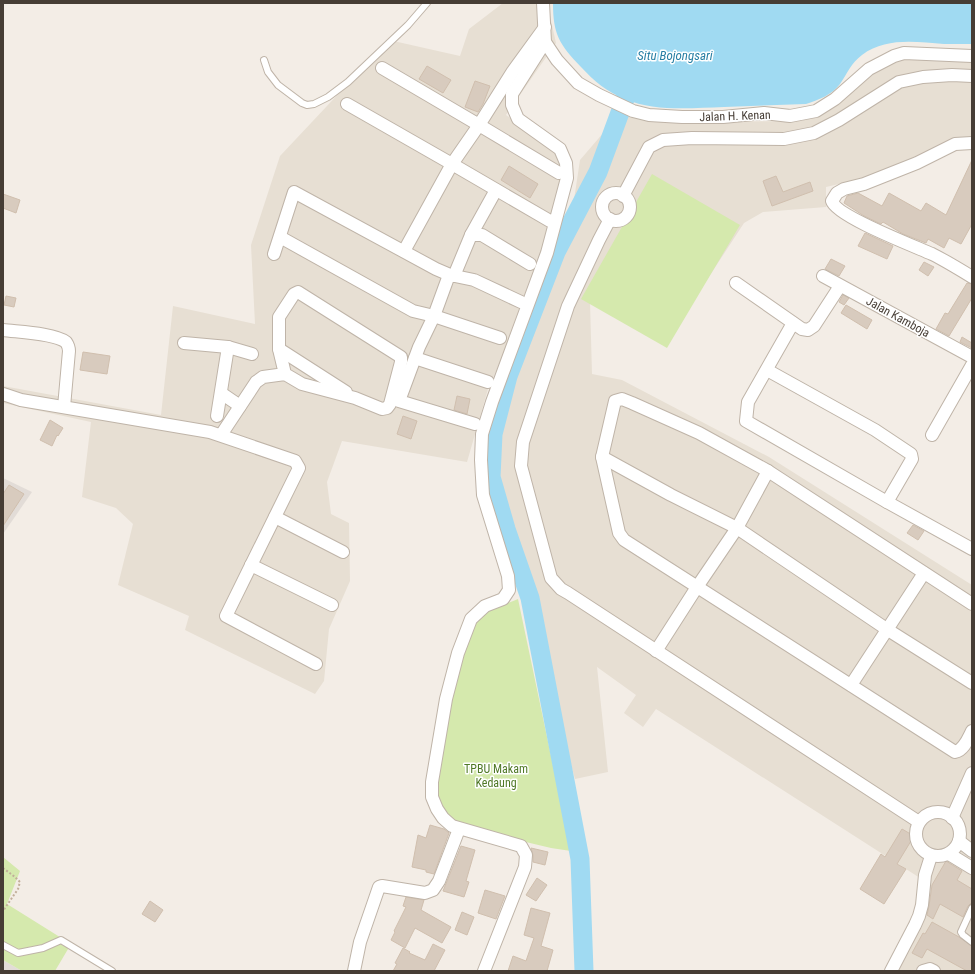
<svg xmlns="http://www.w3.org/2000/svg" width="975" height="974" font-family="'Roboto Condensed',sans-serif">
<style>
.residential{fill:#e7dfd3}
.industrial{fill:#e2dcd7}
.green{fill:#d5e9ad}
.water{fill:#a0daf2}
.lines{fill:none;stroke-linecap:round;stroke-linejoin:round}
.river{stroke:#a0daf2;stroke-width:19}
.building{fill:#d8cbbe;stroke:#d0bfae}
.lane-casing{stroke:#bfb4a8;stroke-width:8}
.street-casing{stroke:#bfb4a8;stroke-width:14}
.path{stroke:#c1ae99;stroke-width:2;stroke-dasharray:2 2;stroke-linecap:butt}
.lane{stroke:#fff;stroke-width:6}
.street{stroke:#fff;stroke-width:12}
.labels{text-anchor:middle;stroke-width:3;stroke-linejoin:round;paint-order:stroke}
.street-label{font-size:12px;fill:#463d35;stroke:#fff}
.park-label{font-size:12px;fill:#507927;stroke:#fff}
.water-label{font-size:13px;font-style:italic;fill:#287fa4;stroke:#fff}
</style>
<rect width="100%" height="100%" fill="#f3ede6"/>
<!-- residential -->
<g class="residential">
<polygon points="503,3 547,3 556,43 506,115 566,157 555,226 528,299 488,389 467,462 342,441 327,482 331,514 349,523 350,581 329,629 324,681 315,694 185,630 189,616 118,585 133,524 116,508 82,497 91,422 3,403 3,386 161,415 173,306 255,324 251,245 280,156 389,40 460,56 469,29"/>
<polygon points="920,47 972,55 972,141 882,174 826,187 826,207 763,212 744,223 665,344 590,302 592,374 622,380 769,457 972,585 972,971 893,971 917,914 920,878 656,709 643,727 624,713 636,695 597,667 608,772 575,779 486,454 570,226 580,160 628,104 680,122 802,121 835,105 876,64"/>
</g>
<!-- industrial -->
<g class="industrial">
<polygon points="3,478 32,492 3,534"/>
<polygon points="3,960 22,971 3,971"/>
</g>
<!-- green -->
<g class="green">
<polygon points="652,174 740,225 667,348 581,299"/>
<path d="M518,599L571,851L551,848L459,826C451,820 442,810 438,801C431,785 458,661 466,641C469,634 473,627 476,622C485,609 505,605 518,599Z"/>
<polygon points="3,857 20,871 7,904 71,944 55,971 22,971 3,960"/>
</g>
<!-- water -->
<path class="water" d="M553,3H972V44C963,44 954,44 944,44C916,42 886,37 862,55C851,63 847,74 840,84C832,95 818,100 806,104C778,105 751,106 724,107C691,108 655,112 625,99C607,92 594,81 581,67C559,44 553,34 553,3Z"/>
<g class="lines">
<!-- river -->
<polyline class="river" points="584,971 580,859 530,598 506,529 491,477 493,434 508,376 556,252 598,172 625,99"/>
</g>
<!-- building -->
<g class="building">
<polygon points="427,66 451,80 443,93 419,79"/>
<polygon points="475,81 490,86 483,104 478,112 465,107"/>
<polygon points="972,160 972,224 961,244 949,238 944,248 928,239 926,243 903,234 883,222 881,224 864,216 844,203 847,196 858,193 882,206 889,193 921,211 926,203 946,215"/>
<polygon points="509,166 538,184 530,198 501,180"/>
<polygon points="776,176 783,192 810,182 813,191 772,206 763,181"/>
<polygon points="3,194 20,200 16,213 3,208"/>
<polygon points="865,233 893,246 887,259 858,246"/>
<polygon points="831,259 845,266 839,276 825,269"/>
<polygon points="924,262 934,267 928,276 919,270"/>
<polygon points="967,283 972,284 972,298 949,336 936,329 945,313 948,314"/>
<polygon points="843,295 849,298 844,305 839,302"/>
<polygon points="6,296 16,298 14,307 4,305"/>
<polygon points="846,305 872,320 867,329 841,313"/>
<polygon points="962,337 972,343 972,348 960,342"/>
<polygon points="83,352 110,356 107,374 80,370"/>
<polygon points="457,396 470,399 467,414 454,410"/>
<polygon points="403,416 417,421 411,439 397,434"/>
<polygon points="50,420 63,428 58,436 57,435 52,446 40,440"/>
<polygon points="9,485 24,494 3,526 3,494"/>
<polygon points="913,525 924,531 918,540 907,533"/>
<polygon points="430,825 444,829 449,833 434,874 426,872 426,870 412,867 418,835 426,838"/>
<polygon points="902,829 914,836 897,864 906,869 884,904 860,889 881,854 885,857"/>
<polygon points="461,846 475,850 466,881 469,882 464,897 443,891"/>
<polygon points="531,848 548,852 545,865 533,862 533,855"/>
<polygon points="946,861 962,871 957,880 972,889 972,902 968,906 963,917 940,904 933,919 927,915 929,906 932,885"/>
<polygon points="537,878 547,885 536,901 526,895"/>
<polygon points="485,890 505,896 496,919 478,913"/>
<polygon points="406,897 424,900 421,910 451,927 442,943 415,928 405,948 391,940 395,932 394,931 406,907 403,906"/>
<polygon points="150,901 163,910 155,922 142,914"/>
<polygon points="531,908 550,913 541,946 553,950 547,971 508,971 513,956 526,961 534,938 524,935"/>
<polygon points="462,912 474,917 467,935 455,930"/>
<polygon points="932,922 959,937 972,946 972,971 967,971 927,949 922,958 912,953 923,933 925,934"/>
<polygon points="433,944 445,950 434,971 393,971 397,964 395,963 403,948 410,952 409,953 425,960"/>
</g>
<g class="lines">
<defs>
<g id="lane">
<polyline points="264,60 268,72 278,85 302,103 307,105 314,104 328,97 348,82 408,25 427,3"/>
<polyline points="972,908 961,932 963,935 972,942"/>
<polyline points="3,945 18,953 43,948 61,940 112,971"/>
</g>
<g id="street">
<polyline points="543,3 545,42 557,60 578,83 599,95 633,111 649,115 682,117 723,117 764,113 790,116 816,111 835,99 869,69 894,56 904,53 972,56"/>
<polyline points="382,68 479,125 513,71 545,27"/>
<polyline points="347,104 452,164 479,125 559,173"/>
<path d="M972,143L955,144L917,163L864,184L844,189L837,193L832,201C836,216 914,246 932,254C946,261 959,269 972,277"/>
<circle cx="616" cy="207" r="14"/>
<polyline points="623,196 649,147 663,140 692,138 784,139 814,133 839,120 899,82 923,77 952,75 972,76"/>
<polyline points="610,219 599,240 568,306 523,442 521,466 551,578 561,589 568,593 919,822"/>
<polyline points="471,235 496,190"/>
<polyline points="280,237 413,311 434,316 500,338"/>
<polyline points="404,251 452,164 550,221"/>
<polyline points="274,254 294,192 436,269 450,275 474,280 521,302"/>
<polyline points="449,275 434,316 419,347 399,401 475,424"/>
<polyline points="454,276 471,235 482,235 530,264"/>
<polyline points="823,276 972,357"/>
<polyline points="736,283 802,329 808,330 814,326 840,286"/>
<polyline points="793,323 748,402 746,421 887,502 972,549"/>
<path d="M3,330C18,332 54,333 66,342C68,345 69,348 69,351L64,407"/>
<polyline points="184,343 228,347 252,354"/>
<polyline points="279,349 346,392"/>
<polyline points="415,358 488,382"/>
<polyline points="767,370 875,430 911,454 912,459 887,502"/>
<polyline points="221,393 240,406"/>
<polyline points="3,394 21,400 210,432 295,461 299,468 226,616 316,664"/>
<polyline points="217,416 228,347"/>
<polyline points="221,435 256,382 263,377 285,374 302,384 355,398 382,409 387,408 390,404 401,362 401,357 298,292 294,294 279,317 279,349 285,374"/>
<polyline points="932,435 972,365"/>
<polyline points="602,457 671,495 737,528 888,630 972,683"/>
<polyline points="275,517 343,552"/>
<polyline points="251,565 332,605"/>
<path d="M972,604L768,471L699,433L632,403L622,399L615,401L602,457L619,533L624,540L955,752C964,750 968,739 972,731"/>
<polyline points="656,651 697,587 737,528 768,471"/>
<polyline points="851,685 924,573"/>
<circle cx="938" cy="834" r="22"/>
<polyline points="952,818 972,773"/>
<polyline points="959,841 972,851"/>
<polyline points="949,854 972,868"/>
<polyline points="354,971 360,942 379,887 382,886 425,893 433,890 439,881 459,829"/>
<polyline points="484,971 525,867 526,855 521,846 452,826 443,818 437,809 432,797 432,782 446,699 458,653 471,619 485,606 503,599 509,590 508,576 483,495 481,460 482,434 492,402 547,253 567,178 566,163 560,149 518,119 512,105 512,94 545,42"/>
<polyline points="891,971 915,925 919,916 922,905 925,875 931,856"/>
<polyline points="923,971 930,969 934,971"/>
</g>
</defs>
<!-- lane casing -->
<use href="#lane" class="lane-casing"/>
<!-- street casing -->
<use href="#street" class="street-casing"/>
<!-- path -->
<polyline class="path" points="3,868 15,877 20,882 18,889 3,911"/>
<!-- lane -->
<use href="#lane" class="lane"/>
<!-- street -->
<use href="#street" class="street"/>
</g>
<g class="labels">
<!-- street labels -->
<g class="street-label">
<text transform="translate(735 116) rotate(-2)" y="4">Jalan H. Kenan</text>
<text transform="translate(898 317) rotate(29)" y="4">Jalan Kamboja</text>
</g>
<!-- park labels -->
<g class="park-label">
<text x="496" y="773">TPBU Makam<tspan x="496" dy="14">Kedaung</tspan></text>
</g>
<!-- water labels -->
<g class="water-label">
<text x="675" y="60">Situ Bojongsari</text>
</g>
</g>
<!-- border -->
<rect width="975" height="974" fill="none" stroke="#463d35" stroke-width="8"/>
</svg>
